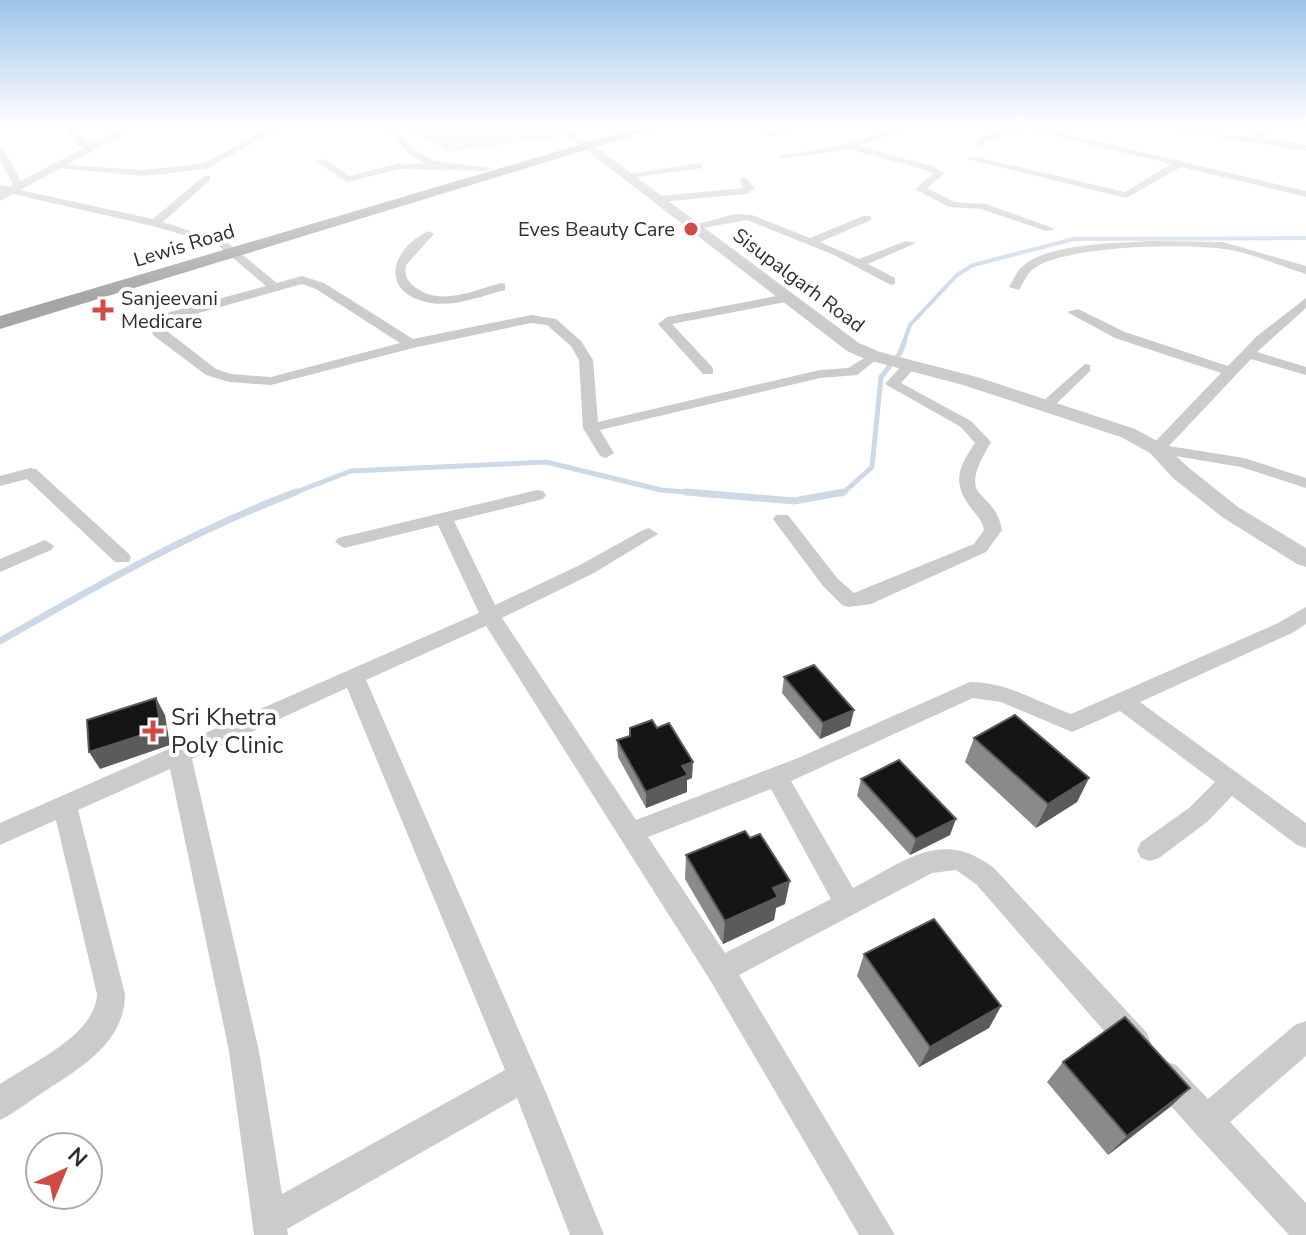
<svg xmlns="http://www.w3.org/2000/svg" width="1306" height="1235" font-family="'Nunito Sans',sans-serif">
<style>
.water{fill:#ccd9e7}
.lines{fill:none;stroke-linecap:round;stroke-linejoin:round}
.stream-far2{stroke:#ccd9e7;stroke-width:4}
.stream-far1{stroke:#ccd9e7;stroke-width:5}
.stream{stroke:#ccd9e7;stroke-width:7}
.minor{fill:#cbcbcb;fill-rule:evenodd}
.tertiary{fill:#cbcbcb;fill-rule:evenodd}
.primary{fill:#a6a6a6;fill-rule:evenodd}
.wall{fill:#8a8a8a}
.shaded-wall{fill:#5b5b5b}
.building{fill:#151515;stroke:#5b5b5b;stroke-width:2}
.poi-dot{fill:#d14b45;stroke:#fff;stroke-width:3}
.labels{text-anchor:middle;stroke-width:8;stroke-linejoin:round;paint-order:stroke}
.far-poi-label{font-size:20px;fill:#2e2e2e;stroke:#fff;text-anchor:end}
.far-street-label{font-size:20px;fill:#2e2e2e;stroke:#fff}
.poi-label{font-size:24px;fill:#2e2e2e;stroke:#fff;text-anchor:start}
</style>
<rect width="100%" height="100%" fill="#fff"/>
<!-- water -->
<polygon class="water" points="403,126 539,126 557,137 450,152"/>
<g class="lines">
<!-- stream-far2 -->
<polyline class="stream-far2" points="904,342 910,325 957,275 973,265 1074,239 1306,238"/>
<!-- stream-far1 -->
<g class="stream-far1">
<polyline points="291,494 351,471 546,462 661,490 710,494"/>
<polyline points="842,494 872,467 881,377 900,353 905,340"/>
</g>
<!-- stream -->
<g class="stream">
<polyline points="686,492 794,501 844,492"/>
<path d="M0,641C96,586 193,531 296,492"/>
</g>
<!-- minor -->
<g class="minor">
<path d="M65,126H73L77,134L93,146V150C80,150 69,137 65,126Z"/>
<polygon points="274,126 284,126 206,169 144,176 47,167 52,164 144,170 204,163"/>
<polygon points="384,126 393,126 414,149 434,161 491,168 486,171 400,169 347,182 316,161 324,159 349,176 400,163 425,164 408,153"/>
<polygon points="547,126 558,126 584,140 577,142"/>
<polygon points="791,126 805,126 769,137 765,134"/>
<polygon points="901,126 913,126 858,146 935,167 944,174 927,188 955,202 986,204 1055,229 1046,231 981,209 949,207 915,189 933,174 929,171 849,149 783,159 778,156 848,144"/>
<polygon points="1019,126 1033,126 1306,191 1306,197 1181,167 1126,198 967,159 972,156 1125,192 1171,164 1026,129 987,141 981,146 974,144 981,137"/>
<path d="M1151,126C1181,126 1210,135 1240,137C1253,138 1261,126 1275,126L1261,137L1306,145V151Z"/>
<path d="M0,148L5,151L24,187L20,190L153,219L204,176H210V180L163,222L228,243L277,283L302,276L324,283L413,339L531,315L556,319L581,341L593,360L598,422L820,370L848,368L874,352L881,356L857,375L820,378L600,430L614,453L606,458L600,456L583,428L579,360L571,346L547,325L531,323L413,348L271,385L229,382L206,375L154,336L149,327L167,313L266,286L220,247L206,241L152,226L0,191V185L15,188L0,160ZM302,284L316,289L400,343L271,377L231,374L216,369L163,328L177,319Z"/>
<polygon points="700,163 703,168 628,178 623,175"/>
<polygon points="745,177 755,188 746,194 660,202 655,199 660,196 743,188 740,180"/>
<polygon points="735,214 752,215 810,238 863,216 871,216 871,220 820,242 859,259 906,241 916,243 868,264 895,278 895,284 891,285 834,255 747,220 696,229 691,226"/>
<path d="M429,231L434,234L406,265C404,275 407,281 415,287C440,307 474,290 501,283L505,284V290C481,296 456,307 431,303C378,294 390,248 429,231Z"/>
<path d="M1153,241L1223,242L1306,266V274C1282,267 1259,256 1235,251C1196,242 1064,245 1033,269C1027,274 1023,283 1019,290L1009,287C1013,280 1017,271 1023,266C1047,243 1120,243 1153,241Z"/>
<polygon points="787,294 791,295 791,301 672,324 713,368 713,374 703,374 658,324 667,317"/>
<polygon points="1306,298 1306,308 1257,352 1306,367 1306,375 1251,359 1169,446 1244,458 1306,478 1306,488 1241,467 1151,452 1151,446 1221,373 1115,338 1067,312 1078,309 1125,332 1228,366 1257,336"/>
<path d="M910,361L917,365L901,383L971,421L991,442C953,506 994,485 1002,530L986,552L871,604L849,607L842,605L823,586L773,519L776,515H788L837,578L854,593L974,544L984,530C982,520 977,516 971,508C951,482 959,467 975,443L961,427L885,384L905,362Z"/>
<polygon points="1085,364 1090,365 1090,371 1052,408 1042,408 1042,402"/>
<polygon points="30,468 36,469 129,554 131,558 129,562 115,562 27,479 0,486 0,476"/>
<path d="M537,490L543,491L546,495L543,499L454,521L495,605L580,565L643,530L649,528L658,534L594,573L502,618L636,820L798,758L970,682C1007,682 1037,702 1071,714L1278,623L1306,607V624L1292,633L1140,702L1306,823V848L1297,845L1232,796L1207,822L1159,858L1150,861L1141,858L1137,850L1141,842L1189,808L1215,782L1120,711L1072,732L1001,702L973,698L791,781L853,888C904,862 941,827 994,868L1147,1033L1151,1044L1147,1055L1136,1059L1125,1055L976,884L956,870L932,873L739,975L895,1235H859L710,980L486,626L366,680L547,1095L604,1235H570L517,1098L287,1229L288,1235H254L229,1051L170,769L78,810L125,994C125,1044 78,1069 42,1093C28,1102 15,1113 0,1120V1084C31,1063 96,1035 97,994L56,820L0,845V823L479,613L438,525L344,548L335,542L338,538ZM347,688L505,1070L282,1194L259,1051L192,759ZM771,789L831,899L725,953L648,837Z"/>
<polygon points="45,540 54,546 51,550 0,572 0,559"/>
<polygon points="1306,1021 1306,1056 1230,1122 1306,1203 1306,1235 1289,1235 1195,1133 1154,1087 1150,1076 1154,1065 1165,1061 1176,1065 1208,1099 1295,1025"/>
</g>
<!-- tertiary -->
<g class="tertiary">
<polygon points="125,126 138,126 0,201 0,192"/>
<polygon points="576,138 584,138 859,343 880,352 977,377 1135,429 1164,445 1189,468 1238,507 1306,548 1306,567 1297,564 1222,517 1173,478 1150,453 1121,437 963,385 868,360 847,351 576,142"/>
</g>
<!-- primary -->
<polygon class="primary" points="643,126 664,126 0,329 0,316"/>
</g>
<!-- wall -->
<g class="wall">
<polygon points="784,677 854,710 850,726 820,739 782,693"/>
<polygon points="974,738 1089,778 1077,802 1036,828 965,762"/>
<polygon points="617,740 692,778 687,780 687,792 646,808 618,757"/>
<polygon points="861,779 950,835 910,855 857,796"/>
<polygon points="686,855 785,904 776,908 774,920 723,944 685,879"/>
<polygon points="864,954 1001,1006 989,1028 919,1067 857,976"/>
<polygon points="1063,1062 1190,1088 1170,1107 1108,1155 1047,1082"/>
</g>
<!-- shaded-wall -->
<g class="shaded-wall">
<polygon points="156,698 165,715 170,745 100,769 89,752"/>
<polygon points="854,710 850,726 820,739 823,723"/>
<polygon points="693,762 692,778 687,780 687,792 646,808 646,792 682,766"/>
<polygon points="1089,778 1077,802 1036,828 1048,804"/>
<polygon points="956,819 950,835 910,855 916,839"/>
<polygon points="790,881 785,904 776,908 774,920 723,944 725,921 773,888"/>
<polygon points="1001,1006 989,1028 919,1067 930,1047"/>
<polygon points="1190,1088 1170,1107 1108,1155 1127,1136"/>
</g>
<!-- building -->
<g class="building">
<polygon points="814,665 854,710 823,723 784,677"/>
<polygon points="156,698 161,729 89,752 87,720"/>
<polygon points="1015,715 1089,778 1048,804 974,738"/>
<polygon points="652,720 657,728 669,723 693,762 682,766 688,775 646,792 617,740 630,736 630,728"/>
<polygon points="899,760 956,819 916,839 861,779"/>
<polygon points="745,831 750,838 760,834 790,881 773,888 778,897 725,921 686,855"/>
<polygon points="934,919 1001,1006 930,1047 864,954"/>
<polygon points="1125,1017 1190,1088 1127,1136 1063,1062"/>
</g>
<!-- sky -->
<linearGradient id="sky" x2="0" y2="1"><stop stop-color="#9dc3e8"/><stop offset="0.42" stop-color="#fff"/><stop offset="1" stop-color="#fff" stop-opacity="0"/></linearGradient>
<rect width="1306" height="299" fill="url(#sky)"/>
<!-- markers -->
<g class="poi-dot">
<circle cx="691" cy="229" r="8"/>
<path d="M99 298h8v8h8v8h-8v8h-8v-8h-8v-8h8z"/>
<path d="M149 719h8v8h8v8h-8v8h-8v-8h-8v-8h8z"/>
</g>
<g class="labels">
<!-- far-poi labels -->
<g class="far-poi-label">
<text x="675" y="236">Eves Beauty Care</text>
<text x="121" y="305" text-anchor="start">Sanjeevani<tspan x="121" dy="23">Medicare</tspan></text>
</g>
<!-- far-street labels -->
<g class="far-street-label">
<text transform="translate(184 245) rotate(-17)" y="7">Lewis Road</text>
<text transform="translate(799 280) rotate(37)" y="7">Sisupalgarh Road</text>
</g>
<!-- poi labels -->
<g class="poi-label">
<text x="171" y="725">Sri Khetra<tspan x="171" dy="28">Poly Clinic</tspan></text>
</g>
</g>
<!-- north arrow -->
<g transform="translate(64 1171) rotate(44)"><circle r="38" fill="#ffffff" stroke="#ababab" stroke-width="2"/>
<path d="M0-6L14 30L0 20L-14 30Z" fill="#d14b45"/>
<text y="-12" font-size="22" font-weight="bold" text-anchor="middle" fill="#2e2e2e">N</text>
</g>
</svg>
